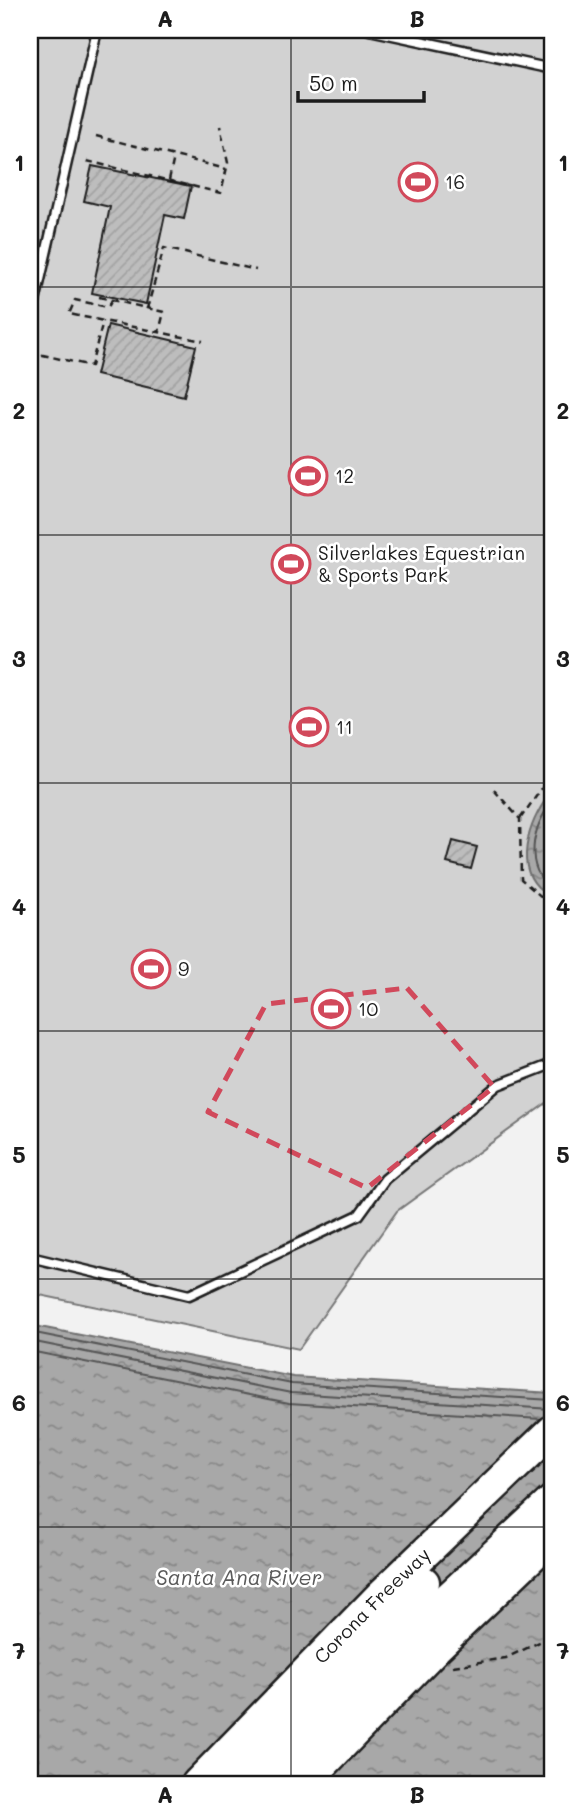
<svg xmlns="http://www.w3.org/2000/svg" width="582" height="1814" font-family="Mali,sans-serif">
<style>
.park{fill:#d2d2d2;stroke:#777;stroke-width:2}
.water{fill:url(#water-ripples);stroke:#707070;stroke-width:2}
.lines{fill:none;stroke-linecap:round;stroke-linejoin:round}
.shore{stroke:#545454;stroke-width:2}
.building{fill:url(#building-hatch);stroke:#1c1c1c;stroke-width:2}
.service-casing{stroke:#1c1c1c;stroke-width:13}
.motorway-casing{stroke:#1c1c1c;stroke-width:35}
.path{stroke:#1c1c1c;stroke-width:2.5;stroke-dasharray:7 5;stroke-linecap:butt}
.service{stroke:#fff;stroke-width:8}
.motorway{stroke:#fff;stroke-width:30}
.marked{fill:none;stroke:#d1495b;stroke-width:5;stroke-dasharray:14 9;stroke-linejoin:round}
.grid{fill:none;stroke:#1c1c1c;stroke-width:2;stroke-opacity:0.55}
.labels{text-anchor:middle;stroke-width:5;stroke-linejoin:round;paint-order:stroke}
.poi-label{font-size:19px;fill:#1c1c1c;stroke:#fff;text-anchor:start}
.street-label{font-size:19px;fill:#1c1c1c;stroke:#fff}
.water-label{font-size:21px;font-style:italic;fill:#5b5b5b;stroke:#fff}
.neatline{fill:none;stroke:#1c1c1c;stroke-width:2.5}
.grid-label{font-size:23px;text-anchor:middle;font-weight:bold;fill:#1c1c1c}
</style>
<defs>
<pattern id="water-ripples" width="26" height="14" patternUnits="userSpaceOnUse" patternTransform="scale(1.75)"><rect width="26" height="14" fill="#a8a8a8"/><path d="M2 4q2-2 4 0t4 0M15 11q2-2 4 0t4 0" fill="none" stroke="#888"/></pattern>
<pattern id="building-hatch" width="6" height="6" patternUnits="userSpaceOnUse" patternTransform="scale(1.75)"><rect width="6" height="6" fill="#bdbdbd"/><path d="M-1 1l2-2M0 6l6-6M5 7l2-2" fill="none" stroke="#a2a2a2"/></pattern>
</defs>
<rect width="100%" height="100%" fill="#f2f2f2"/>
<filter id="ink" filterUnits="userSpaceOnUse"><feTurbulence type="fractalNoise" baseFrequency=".0143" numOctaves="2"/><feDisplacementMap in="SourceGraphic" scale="14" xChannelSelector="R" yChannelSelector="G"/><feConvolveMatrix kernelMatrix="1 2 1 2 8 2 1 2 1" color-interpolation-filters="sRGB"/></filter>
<g filter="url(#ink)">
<!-- park -->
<polygon class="park" points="30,30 552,30 552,1099 397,1211 299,1349 30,1293"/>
<!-- water -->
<g class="water">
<path d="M552,792V896C548,894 542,891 538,887C513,862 532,814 552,792Z"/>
<polygon points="30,1325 293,1377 552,1393 552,1784 30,1784"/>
</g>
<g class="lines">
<!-- shore -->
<g class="shore">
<path d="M552,803C532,825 523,869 552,888"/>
<polyline points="30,1332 292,1384 552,1400"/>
<polyline points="30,1341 291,1393 552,1409"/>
<polyline points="30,1351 289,1403 541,1419"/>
</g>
</g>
<!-- building -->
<g class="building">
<polygon points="92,166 191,186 184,219 165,215 146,304 92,293 110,207 84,201"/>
<polygon points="108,325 196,346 184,396 96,375"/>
<polygon points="453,841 477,847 471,869 447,863"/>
</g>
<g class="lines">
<defs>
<g id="service">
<polyline points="369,30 552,69"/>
<polyline points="30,324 97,30"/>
<polyline points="30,1257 189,1295 359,1215 385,1179 498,1085 552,1064"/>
</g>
<g id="motorway">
<path id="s1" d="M197,1784L382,1594L552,1431"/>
<polyline points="234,1784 396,1610 424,1582"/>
<polyline points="271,1784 435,1610 552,1501"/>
<polyline points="304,1784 436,1648 552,1537"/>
</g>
</defs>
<!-- service casing -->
<use href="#service" class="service-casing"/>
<!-- motorway casing -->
<use href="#motorway" class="motorway-casing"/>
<!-- path -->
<g class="path">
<polyline points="96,136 226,169"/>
<polyline points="87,161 221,193 228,163 220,126"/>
<polyline points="169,180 174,157"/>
<polyline points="99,297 164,312 159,332"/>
<polyline points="112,300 108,307 75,300 69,314 203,341"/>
<polyline points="147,309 164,248 256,270"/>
<polyline points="30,352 91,366 103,321"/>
<polyline points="494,790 520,819 521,879 552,906"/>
<polyline points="520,819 552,774"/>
<polyline points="453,1666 506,1658 552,1636"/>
</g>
<!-- service -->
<use href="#service" class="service"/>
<!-- motorway -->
<use href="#motorway" class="motorway"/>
</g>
</g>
<!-- marked area -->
<path class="marked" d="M407,988L494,1087L367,1188L208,1112L266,1004Z"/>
<!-- grid -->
<path class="grid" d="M291,30V1784M30,287H552M30,535H552M30,783H552M30,1031H552M30,1279H552M30,1527H552"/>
<!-- icons -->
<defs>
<symbol id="stadium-ring" viewBox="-11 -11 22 22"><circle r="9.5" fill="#fff" stroke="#d1495b" stroke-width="1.5"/><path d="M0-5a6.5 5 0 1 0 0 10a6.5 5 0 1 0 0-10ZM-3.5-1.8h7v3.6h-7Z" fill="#d1495b"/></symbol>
</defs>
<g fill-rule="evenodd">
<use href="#stadium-ring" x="396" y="160" width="44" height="44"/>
<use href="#stadium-ring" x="286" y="454" width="44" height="44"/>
<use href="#stadium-ring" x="269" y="542" width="44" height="44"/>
<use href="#stadium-ring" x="287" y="705" width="44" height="44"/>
<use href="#stadium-ring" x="129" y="947" width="44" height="44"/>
<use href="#stadium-ring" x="309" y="987" width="44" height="44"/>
</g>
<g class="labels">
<!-- poi labels -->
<g class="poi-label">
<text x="445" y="189">16</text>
<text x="335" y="483">12</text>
<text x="318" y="560">Silverlakes Equestrian<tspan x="318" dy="22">&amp; Sports Park</tspan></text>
<text x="336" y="734">11</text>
<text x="178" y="976">9</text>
<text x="358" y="1016">10</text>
</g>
<!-- street labels -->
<g class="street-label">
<text dy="7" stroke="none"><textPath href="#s1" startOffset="250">Corona Freeway</textPath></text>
</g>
<!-- water labels -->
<g class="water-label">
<text x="239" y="1585">Santa Ana River</text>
</g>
</g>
<!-- margin -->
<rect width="582" height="1814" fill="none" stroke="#fff" stroke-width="77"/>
<!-- scale -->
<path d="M298 91v10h126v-10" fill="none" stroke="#1c1c1c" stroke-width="3.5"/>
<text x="309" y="91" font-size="21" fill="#1c1c1c" stroke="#ffffff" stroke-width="5" paint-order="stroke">50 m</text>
<rect x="38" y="38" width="506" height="1738" class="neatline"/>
<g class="grid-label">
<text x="165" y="27">A</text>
<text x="417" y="27">B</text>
<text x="19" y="171">1</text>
<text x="563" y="171">1</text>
<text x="19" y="419">2</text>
<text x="563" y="419">2</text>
<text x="19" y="667">3</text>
<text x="563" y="667">3</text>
<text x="19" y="915">4</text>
<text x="563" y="915">4</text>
<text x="19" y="1163">5</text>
<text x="563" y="1163">5</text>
<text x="19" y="1411">6</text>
<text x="563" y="1411">6</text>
<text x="19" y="1659">7</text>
<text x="563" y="1659">7</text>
<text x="165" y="1803">A</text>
<text x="417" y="1803">B</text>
</g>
</svg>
